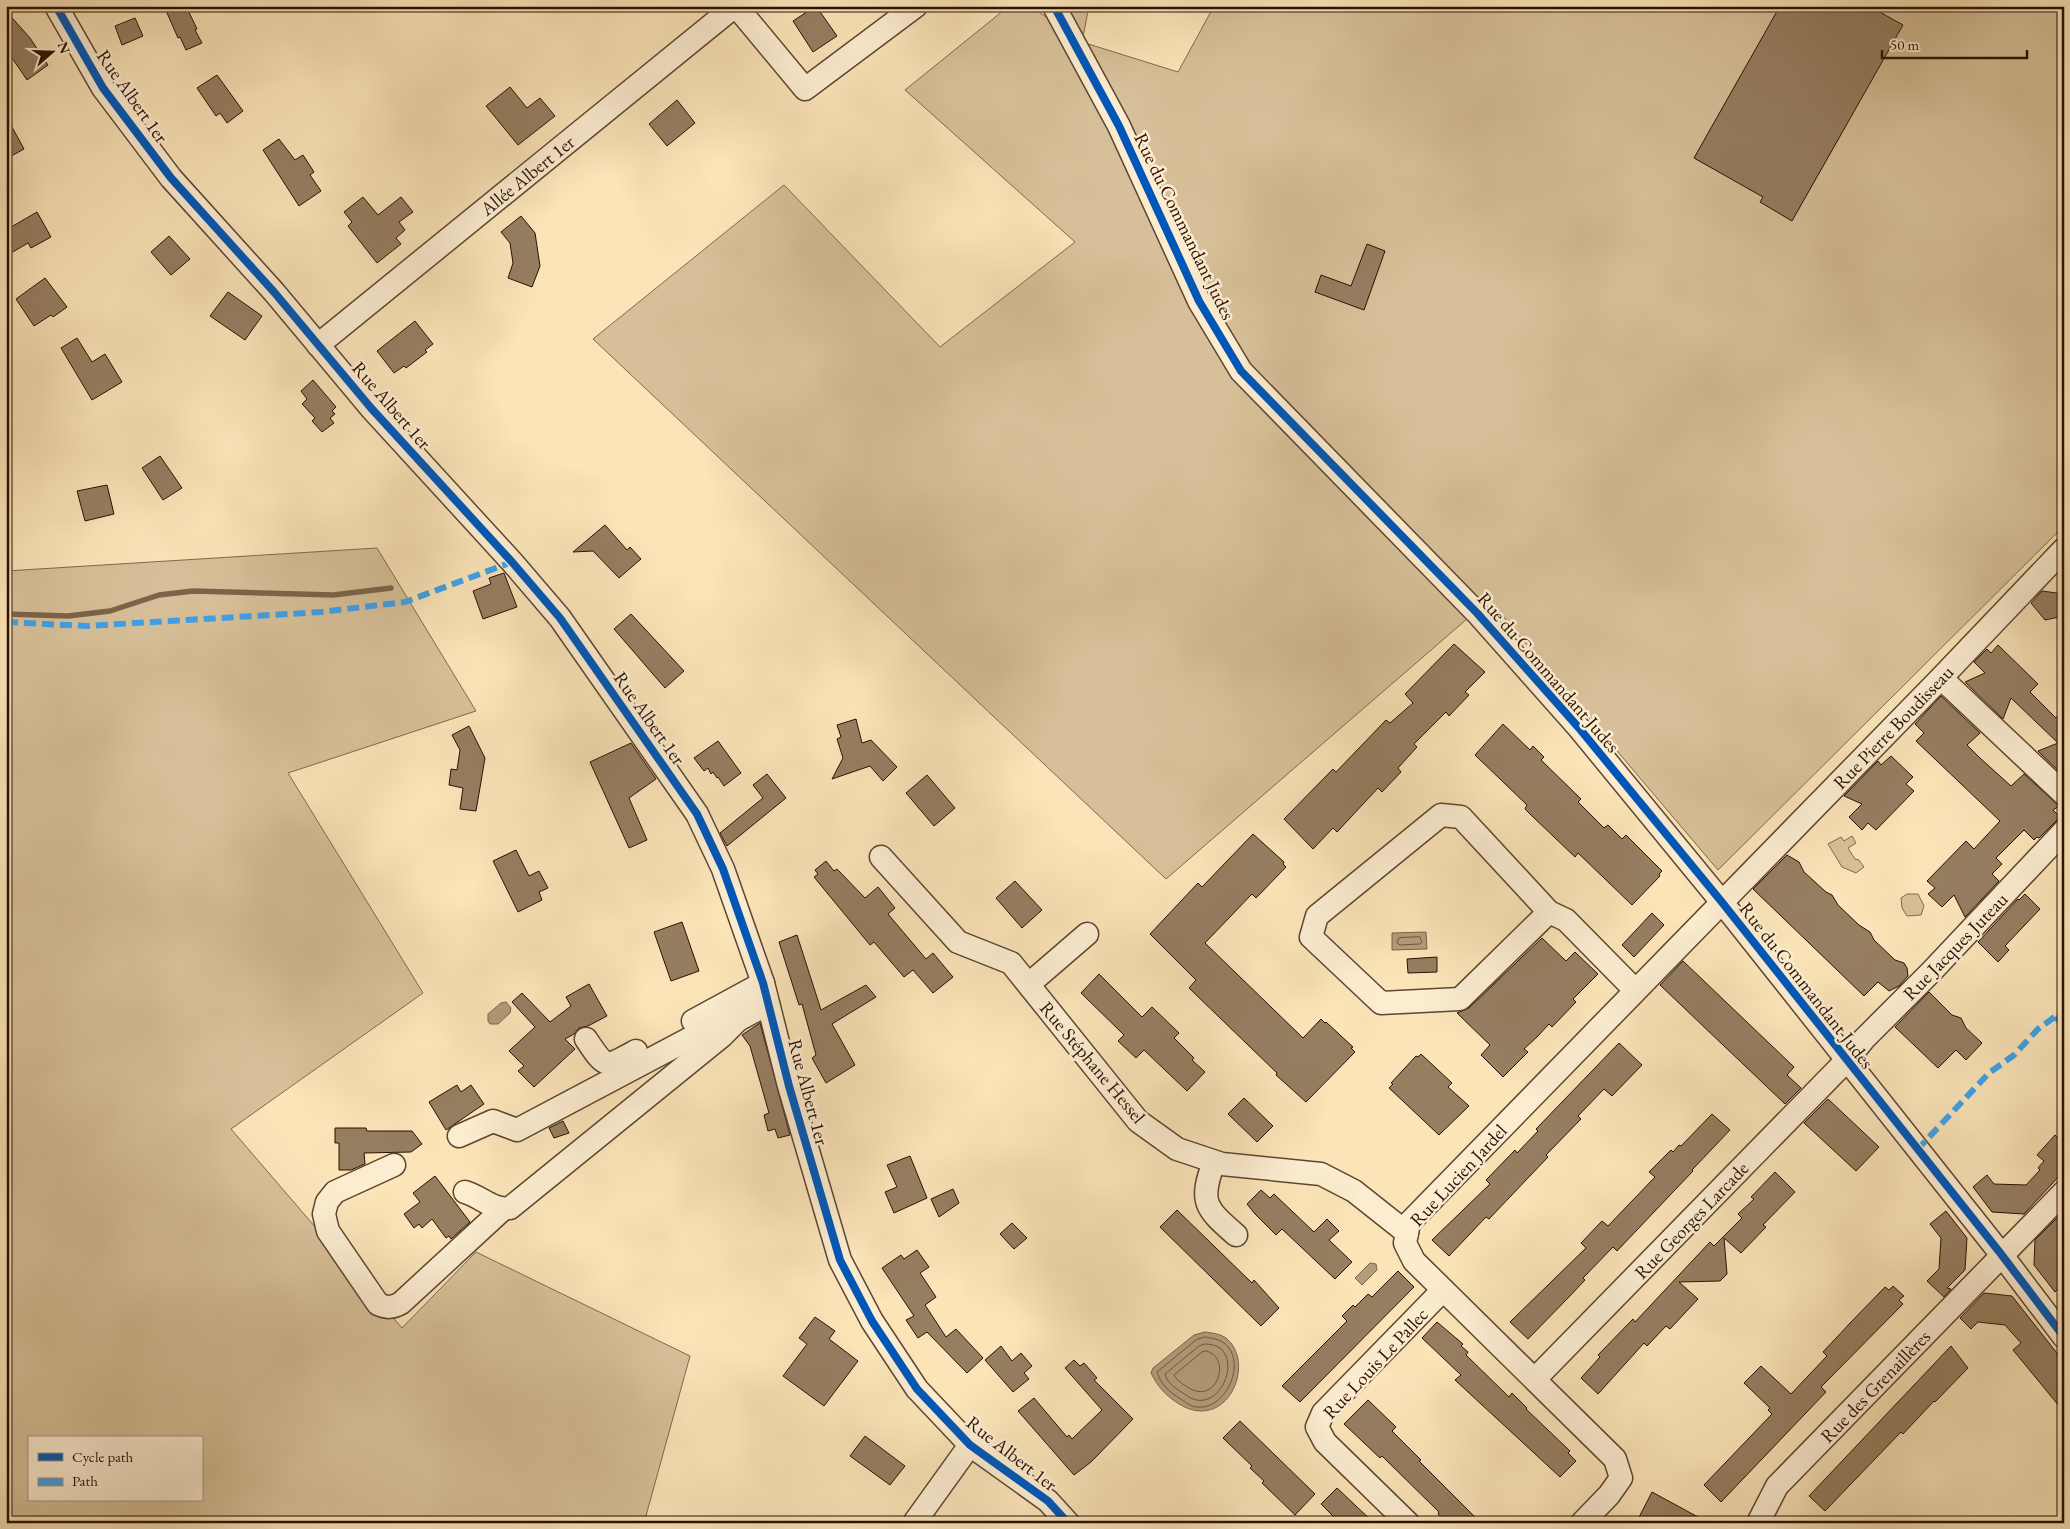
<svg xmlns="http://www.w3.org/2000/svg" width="2070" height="1529" font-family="'EB Garamond',serif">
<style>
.green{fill:#d7c099;stroke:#80684e;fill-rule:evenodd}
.water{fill:#b39c7a;stroke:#7c644a}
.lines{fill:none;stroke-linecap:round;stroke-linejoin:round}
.shore{stroke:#6e563e;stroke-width:1}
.stream{stroke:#7c644a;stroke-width:5.5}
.building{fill:#967e61;stroke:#2a1003}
.minor-casing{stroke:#5e4530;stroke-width:25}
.minor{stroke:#fcedd1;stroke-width:22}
.quiet{stroke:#3ea1e9;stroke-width:6;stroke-dasharray:12 6;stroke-linecap:butt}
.cycleway-casing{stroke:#fcedd1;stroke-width:11}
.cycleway{stroke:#0057b8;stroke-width:8}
.labels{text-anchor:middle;stroke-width:5;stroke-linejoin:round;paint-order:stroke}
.street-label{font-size:19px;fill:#2a1003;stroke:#fcedd1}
</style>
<rect width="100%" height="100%" fill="#fae4b8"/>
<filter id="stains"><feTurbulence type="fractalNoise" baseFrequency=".004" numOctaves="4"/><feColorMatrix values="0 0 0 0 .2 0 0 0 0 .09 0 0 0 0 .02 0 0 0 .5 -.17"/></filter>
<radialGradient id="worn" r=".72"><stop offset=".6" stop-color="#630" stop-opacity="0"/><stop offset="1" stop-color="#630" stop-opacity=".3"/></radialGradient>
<!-- green -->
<g class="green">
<polygon points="1009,6 1030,6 1081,41 1060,6 1089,6 1082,42 1178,72 1214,6 2064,6 2064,526 1718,870 1489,600 1166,879 593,339 784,185 940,347 1075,242 905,90"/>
<path d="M377,548L476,711L288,773L423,993L231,1129L402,1328L476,1252L690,1356L644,1523H6V571ZM29,1438H201V1500H29Z"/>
<polygon points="1852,836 1856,843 1848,848 1855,859 1859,860 1864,867 1856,873 1842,867 1828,844 1841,837 1844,841"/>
<polygon points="1907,894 1918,894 1924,906 1921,915 1907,916 1902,908 1901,898"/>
</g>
<!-- water -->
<g class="water">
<polygon points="1426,932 1427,949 1392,950 1392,933"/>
<polygon points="506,1002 511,1008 510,1013 498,1024 490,1024 488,1021 488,1014 501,1003"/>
<polygon points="1370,1263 1376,1264 1377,1270 1362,1285 1355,1278"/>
<path d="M1205,1332C1212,1333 1222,1334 1227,1339C1256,1364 1227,1433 1179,1404C1165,1395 1158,1387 1151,1373L1153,1368L1194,1335Z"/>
</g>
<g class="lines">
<!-- shore -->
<g class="shore">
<polygon points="1420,937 1422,942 1420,944 1400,945 1397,943 1399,938"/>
<path d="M1205,1337C1211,1338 1219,1339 1224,1343C1249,1362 1224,1416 1192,1406C1187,1404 1183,1400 1179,1398C1168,1391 1161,1384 1157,1372L1196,1340Z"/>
<path d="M1205,1344C1210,1344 1216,1345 1220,1348C1240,1364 1219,1409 1193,1399C1190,1398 1186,1395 1183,1393C1175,1388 1167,1383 1165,1374L1199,1346Z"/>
<path d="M1206,1351C1232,1356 1218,1405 1189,1388C1183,1384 1178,1382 1174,1375L1202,1352Z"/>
</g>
<!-- stream -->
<polyline class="stream" points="6,614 68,616 110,611 159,595 193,591 333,595 391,588"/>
</g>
<!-- building -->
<g class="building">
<polygon points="164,6 186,6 197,29 195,30 202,43 186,50 180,37 178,38"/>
<polygon points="816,6 837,36 813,52 793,21"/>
<polygon points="1780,6 1869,6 1903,25 1792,221 1760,202 1763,197 1694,158"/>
<polygon points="6,11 30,38 48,65 27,80 6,49"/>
<polygon points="135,18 143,36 122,45 115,26"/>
<polygon points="217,75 243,111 227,123 220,113 216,116 197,88"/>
<polygon points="510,87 527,108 540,98 555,116 518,145 486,106"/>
<polygon points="677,100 695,123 667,146 649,124"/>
<polygon points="6,116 24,149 6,159"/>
<polygon points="279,139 295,160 303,155 314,172 310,175 321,191 299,206 263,150"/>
<polygon points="363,197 378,215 401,197 413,212 399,222 405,230 396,238 401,244 377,263 348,226 352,222 344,212"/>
<polygon points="37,212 51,237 31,248 28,243 6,256 6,230"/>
<polygon points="521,216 535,233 540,266 532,287 508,278 513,263 510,243 501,232"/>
<polygon points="169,236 190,259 171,275 151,252"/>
<polygon points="1367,244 1385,251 1364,310 1315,292 1321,275 1351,286"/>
<polygon points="45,278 67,307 53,317 51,315 34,326 16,299"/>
<polygon points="228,292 262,316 245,340 210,316"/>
<polygon points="415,321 433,344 425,350 427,352 406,368 404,366 394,373 377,351"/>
<polygon points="77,338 92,362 105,354 122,382 92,400 61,348"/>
<polygon points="313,380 336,407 332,411 335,414 330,418 334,423 322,432 312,421 315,418 302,404 307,399 301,391"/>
<polygon points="160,456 182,488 163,500 142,468"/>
<polygon points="107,485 114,514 85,521 77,491"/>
<polygon points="605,525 627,550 630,547 641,559 619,578 593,551 573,552"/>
<polygon points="504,573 517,607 483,619 473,591 491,584 489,578"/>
<polygon points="2042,591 2064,594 2064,616 2045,620 2031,603"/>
<polygon points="631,614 684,671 665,688 614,629"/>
<polygon points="1454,644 1485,672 1465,692 1469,695 1449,716 1446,712 1414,744 1417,747 1398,768 1401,772 1382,792 1378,788 1337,832 1333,828 1313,849 1284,819 1333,769 1336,772 1386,720 1390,723 1413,703 1405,694"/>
<polygon points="1998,645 2038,684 2030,692 2056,718 2064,710 2064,776 2038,751 2058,743 2011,698 2003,719 1965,682 1985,673 1974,662 1987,649 1991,653"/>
<polygon points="1941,696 1980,733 1967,745 1980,758 2011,786 2024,774 2059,806 2053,810 2060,817 2039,838 2037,837 2034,840 2024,830 1996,858 2002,864 1992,874 1999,881 1965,917 1954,895 1942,907 1928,894 1935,888 1927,881 1966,841 1974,849 2000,821 1916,741 1924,733 1915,724"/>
<polygon points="856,719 862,743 871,740 897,767 883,781 870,766 832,779 843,758 837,739 841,737 837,725"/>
<polygon points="1503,724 1530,750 1533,746 1544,757 1541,760 1581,799 1578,802 1604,828 1608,825 1622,839 1626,835 1662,871 1659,874 1660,876 1632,905 1578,853 1575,857 1532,816 1525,809 1527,805 1475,755"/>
<polygon points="469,726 485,758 476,811 460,809 463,788 449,785 451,769 457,770 460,750 452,735"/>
<polygon points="718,741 741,773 724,786 718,777 717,778 713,772 711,774 708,768 704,771 694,758"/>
<polygon points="631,743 656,779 629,798 647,840 629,848 590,762"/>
<polygon points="1891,756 1913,777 1906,784 1914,791 1876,830 1868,823 1862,830 1849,817 1862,804 1844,796 1878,761 1881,765"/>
<polygon points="767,774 786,798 727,846 720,833 763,798 753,785"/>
<polygon points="927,775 955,808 934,826 906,793"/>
<polygon points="1253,834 1284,862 1283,864 1286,867 1256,898 1252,894 1205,943 1303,1038 1321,1019 1325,1023 1326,1022 1353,1047 1351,1048 1355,1052 1306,1102 1276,1075 1277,1073 1189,988 1196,980 1150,934 1198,883 1202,887"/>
<polygon points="516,850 529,876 539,871 548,888 539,892 542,900 518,912 493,861"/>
<polygon points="1787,855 1799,862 1804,872 1826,892 1832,895 1838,905 1859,925 1870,932 1874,940 1895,960 1904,963 1907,968 1908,976 1899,986 1889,991 1878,982 1864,996 1753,889"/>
<polygon points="826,861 834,871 837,869 865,898 878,887 895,908 888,914 926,959 933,953 953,977 933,993 913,970 904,977 874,942 870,945 814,877 818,874 815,870"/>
<polygon points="1015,881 1042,910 1022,928 996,898"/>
<polygon points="2025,894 2040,909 2005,946 2009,950 1998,962 1978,942 2018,899 2019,900"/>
<polygon points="1652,913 1664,925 1634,957 1622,945"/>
<polygon points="682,922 699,971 671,981 654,932"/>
<polygon points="797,935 821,1010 866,985 876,997 832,1024 855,1065 826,1083 812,1058 816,1055 802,1004 799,1005 779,942"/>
<polygon points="1542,938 1566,961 1575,952 1598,974 1573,999 1576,1002 1552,1027 1549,1024 1537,1037 1524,1049 1528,1052 1503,1077 1481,1055 1490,1045 1457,1013 1469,1008"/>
<polygon points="1437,957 1437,972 1408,973 1407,959"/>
<polygon points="1683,961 1794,1067 1787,1075 1801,1088 1785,1104 1660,985"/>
<polygon points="1099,974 1142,1017 1152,1007 1179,1033 1174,1038 1194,1058 1192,1060 1205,1072 1187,1091 1144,1050 1136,1058 1118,1041 1124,1035 1081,993"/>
<polygon points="589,984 607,1016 588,1026 579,1028 574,1034 565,1039 575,1049 534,1087 518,1071 524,1066 509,1051 535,1027 512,1002 522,993 550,1022 571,1006 566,997"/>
<polygon points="1929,992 1952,1015 1961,1018 1966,1028 1982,1043 1966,1060 1956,1050 1938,1068 1895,1027"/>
<polygon points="760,1023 790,1135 778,1138 775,1129 768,1131 764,1115 769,1113 750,1046 742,1035"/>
<polygon points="1619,1043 1642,1065 1612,1096 1604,1089 1578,1116 1581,1119 1546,1155 1548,1157 1489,1219 1486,1217 1449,1256 1432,1240 1490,1184 1486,1180 1515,1150 1517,1153 1538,1131 1536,1129"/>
<polygon points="1421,1054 1452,1083 1448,1087 1469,1106 1439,1135 1389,1088 1393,1084 1391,1083 1416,1056 1418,1057"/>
<polygon points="457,1085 461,1092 471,1085 484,1104 446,1130 429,1102"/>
<polygon points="1244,1098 1273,1126 1257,1142 1228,1114"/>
<polygon points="1828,1099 1879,1147 1856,1171 1804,1123"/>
<polygon points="1712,1114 1730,1130 1692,1170 1693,1171 1617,1251 1613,1247 1583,1278 1585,1280 1568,1298 1528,1339 1510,1322 1586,1248 1581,1243 1602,1221 1608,1226 1655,1177 1649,1172 1671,1150 1673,1152 1679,1145 1681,1146"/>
<polygon points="563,1121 569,1133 554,1138 549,1128"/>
<polygon points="335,1128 366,1128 367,1131 412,1131 422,1144 411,1152 364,1153 365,1164 351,1170 339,1170 339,1143 335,1143"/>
<polygon points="2055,1135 2064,1143 2064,1171 2024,1214 1992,1212 1973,1187 1987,1175 1994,1184 2026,1185 2040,1170 2038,1168 2044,1161 2037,1155"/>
<polygon points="910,1156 927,1198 894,1213 885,1192 897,1187 887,1165"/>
<polygon points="1775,1172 1795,1192 1763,1225 1766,1227 1741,1253 1724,1238 1727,1274 1720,1281 1679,1282 1698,1299 1670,1329 1666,1326 1647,1346 1644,1343 1598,1394 1581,1378 1600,1357 1598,1355 1633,1319 1635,1322 1710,1242 1714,1246 1742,1218 1738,1214 1754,1199 1751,1197"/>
<polygon points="435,1176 470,1222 451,1239 449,1236 446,1238 432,1219 422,1228 419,1224 414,1228 404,1214 420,1202 413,1193"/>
<polygon points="953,1189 959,1203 939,1217 931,1199"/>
<polygon points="1261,1190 1270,1198 1274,1194 1314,1232 1327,1219 1339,1231 1329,1240 1352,1262 1335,1279 1282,1229 1276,1235 1255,1214 1247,1204"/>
<polygon points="1177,1210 1252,1283 1254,1280 1279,1308 1261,1326 1160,1227"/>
<polygon points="1946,1211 1967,1238 1965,1270 1947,1288 1951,1289 1944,1297 1927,1281 1939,1269 1941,1238 1930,1224"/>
<polygon points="2064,1211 2064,1233 2061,1236 2059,1265 2064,1270 2064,1283 2055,1292 2034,1265 2035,1240"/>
<polygon points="1012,1223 1027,1238 1014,1249 1000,1234"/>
<polygon points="917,1250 929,1267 920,1273 936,1297 925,1305 946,1337 956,1329 983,1358 967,1373 927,1332 918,1338 906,1320 914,1316 882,1268 901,1255 904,1259"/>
<polygon points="1398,1271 1414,1287 1300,1402 1282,1386 1347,1321 1342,1316 1353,1305 1355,1307 1368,1294 1372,1297"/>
<polygon points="1893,1286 1904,1296 1899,1300 1903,1304 1821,1387 1826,1392 1721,1502 1704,1485 1772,1414 1768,1410 1770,1408 1744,1383 1761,1366 1791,1394 1827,1356 1823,1352 1852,1321 1885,1287 1889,1290"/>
<polygon points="1984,1293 2012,1296 2064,1362 2064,1412 2013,1350 2021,1343 2005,1325 1978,1322 1971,1329 1960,1318"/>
<polygon points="815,1317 835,1331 829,1339 858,1361 824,1406 783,1376 807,1344 799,1338"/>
<polygon points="1437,1322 1463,1344 1461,1346 1468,1352 1466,1355 1509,1397 1512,1393 1527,1408 1526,1409 1570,1451 1568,1453 1576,1461 1560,1477 1455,1380 1461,1375 1422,1338"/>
<polygon points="1001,1346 1012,1361 1021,1353 1032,1366 1024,1373 1029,1379 1013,1392 985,1360"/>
<polygon points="1951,1346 1968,1368 1935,1402 1934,1401 1903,1434 1901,1432 1825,1511 1809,1496"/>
<polygon points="1074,1360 1080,1366 1084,1363 1097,1378 1094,1380 1133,1419 1091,1462 1074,1475 1018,1411 1034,1398 1067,1437 1069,1435 1072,1439 1102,1410 1065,1368"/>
<polygon points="1368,1400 1396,1427 1392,1431 1421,1460 1419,1461 1481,1523 1447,1523 1438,1514 1439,1512 1382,1456 1380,1458 1344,1424"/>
<polygon points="1240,1421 1315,1494 1295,1515 1262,1483 1264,1481 1250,1468 1252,1466 1223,1438"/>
<polygon points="865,1436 905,1466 890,1485 850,1456"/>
<polygon points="1337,1488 1374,1523 1340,1523 1321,1504"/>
<polygon points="1652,1492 1709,1523 1636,1523"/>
</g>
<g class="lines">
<defs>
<g id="minor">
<polyline points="56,6 103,88 171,178 274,292 371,408 512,562 560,618 697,814 723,869 763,983 789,1086 840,1260 872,1321 917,1389 970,1445 1048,1501 1068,1523"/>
<polyline points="736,6 805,89 916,6"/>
<polyline points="1054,6 1119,126 1199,301 1241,371 1477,613 1579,728 1721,901 2001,1254 2064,1337"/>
<polyline points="318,345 735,6"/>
<polyline points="1941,678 2064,794"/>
<polyline points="881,857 958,942 1011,963 1138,1121 1177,1149 1222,1164 1321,1174 1354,1191 1407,1233"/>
<polyline points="1549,912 1461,817 1441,815 1317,916 1311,937 1381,1003 1460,999 1549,912 1566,920 1635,990"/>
<polyline points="1029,984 1087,934"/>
<polyline points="693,1021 763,983"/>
<path d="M586,1039C606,1069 605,1068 636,1051"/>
<polyline points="459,1136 493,1121 517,1130 719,1023 738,1020 768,1004"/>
<path d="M1214,1162C1199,1202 1205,1208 1236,1235"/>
<path d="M394,1165L335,1192L327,1202L324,1214L328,1231L378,1304C387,1308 392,1308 401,1303L502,1210"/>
<path d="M465,1192C482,1197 493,1211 510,1208L722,1036L738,1020"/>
<polyline points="1535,1379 1846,1061 1864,1039 1931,972 2064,831"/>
<polyline points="914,1523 970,1445"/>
<polyline points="1408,1523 1325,1442 1317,1427 1323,1413 1443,1290"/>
<polyline points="1582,1523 1609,1495 1621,1478 1615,1459 1414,1261 1405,1243 1409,1223 1941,678 2064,549"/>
<polyline points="1758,1523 1777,1486 2064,1192"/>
</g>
</defs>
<!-- minor casing -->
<use href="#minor" class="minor-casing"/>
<!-- minor -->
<use href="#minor" class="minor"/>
<!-- quiet -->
<g class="quiet">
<polyline points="6,622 86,626 321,612 405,602 512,562"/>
<polyline points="2055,1017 2064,1025"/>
<polyline points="1917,1150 1989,1073 2014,1055 2038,1029 2064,1010"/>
</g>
<defs>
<g id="cycleway">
<polyline points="56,6 103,88 171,178 274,292 371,408 512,562 560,618 697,814 723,869 763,983 789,1086 840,1260 872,1321 917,1389 970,1445 1048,1501 1068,1523"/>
<polyline points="1054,6 1119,126 1199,301 1241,371 1477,613 1579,728 1721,901 2001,1254 2064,1337"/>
</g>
</defs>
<!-- cycleway casing -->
<use href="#cycleway" class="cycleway-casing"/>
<!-- cycleway -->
<use href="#cycleway" class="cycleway"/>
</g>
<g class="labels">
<!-- street labels -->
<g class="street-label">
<text transform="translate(133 96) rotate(55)" y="7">Rue Albert 1er</text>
<text transform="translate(527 175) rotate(-39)" y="7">Allée Albert 1er</text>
<text transform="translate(1185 226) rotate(64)" y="7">Rue du Commandant Judes</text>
<text transform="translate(392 405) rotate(49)" y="7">Rue Albert 1er</text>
<text transform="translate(1549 672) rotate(49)" y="7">Rue du Commandant Judes</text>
<text transform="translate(650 718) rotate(55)" y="7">Rue Albert 1er</text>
<text transform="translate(1893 727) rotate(-46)" y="7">Rue Pierre Boudisseau</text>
<text transform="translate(1955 946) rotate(-46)" y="7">Rue Jacques Juteau</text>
<text transform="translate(1807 985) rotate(52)" y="7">Rue du Commandant Judes</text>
<text transform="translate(1093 1062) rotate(50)" y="7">Rue Stéphane Hessel</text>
<text transform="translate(809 1092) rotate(75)" y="7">Rue Albert 1er</text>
<text transform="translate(1458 1175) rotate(-47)" y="7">Rue Lucien Jardel</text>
<text transform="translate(1691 1220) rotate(-46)" y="7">Rue Georges Larcade</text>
<text transform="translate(1375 1363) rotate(-47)" y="7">Rue Louis Le Pallec</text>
<text transform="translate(1875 1386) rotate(-46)" y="7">Rue des Grenaillères</text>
<text transform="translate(1012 1453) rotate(38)" y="7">Rue Albert 1er</text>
</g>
</g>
<!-- margin -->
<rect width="2070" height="1529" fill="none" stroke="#fae4b8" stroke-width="25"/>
<rect x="8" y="8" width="2055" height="1514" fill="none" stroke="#2a1003" stroke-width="2.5"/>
<rect x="12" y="12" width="2045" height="1504" fill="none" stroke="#2a1003"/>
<!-- legend -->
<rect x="28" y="1436" width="175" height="65" fill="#fcedd1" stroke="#a8957f"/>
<rect x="38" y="1453" width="25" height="8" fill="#0057b8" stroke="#a8957f"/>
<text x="72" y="1462" font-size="15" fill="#2a1003">Cycle path</text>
<rect x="38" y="1478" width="25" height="8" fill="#3ea1e9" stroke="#a8957f"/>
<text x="72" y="1486" font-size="15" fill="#2a1003">Path</text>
<!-- north arrow -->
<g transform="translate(52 52) rotate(70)" stroke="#fcedd1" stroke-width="4" paint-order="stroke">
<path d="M0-4L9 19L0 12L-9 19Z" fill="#2a1003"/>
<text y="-8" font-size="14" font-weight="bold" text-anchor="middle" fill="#2a1003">N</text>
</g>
<!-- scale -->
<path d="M1882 50v8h145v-8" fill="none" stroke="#2a1003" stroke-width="2.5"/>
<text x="1890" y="50" font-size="15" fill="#2a1003" stroke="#fcedd1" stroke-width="4" paint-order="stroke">50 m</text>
<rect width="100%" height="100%" filter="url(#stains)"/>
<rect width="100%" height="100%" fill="url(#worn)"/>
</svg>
